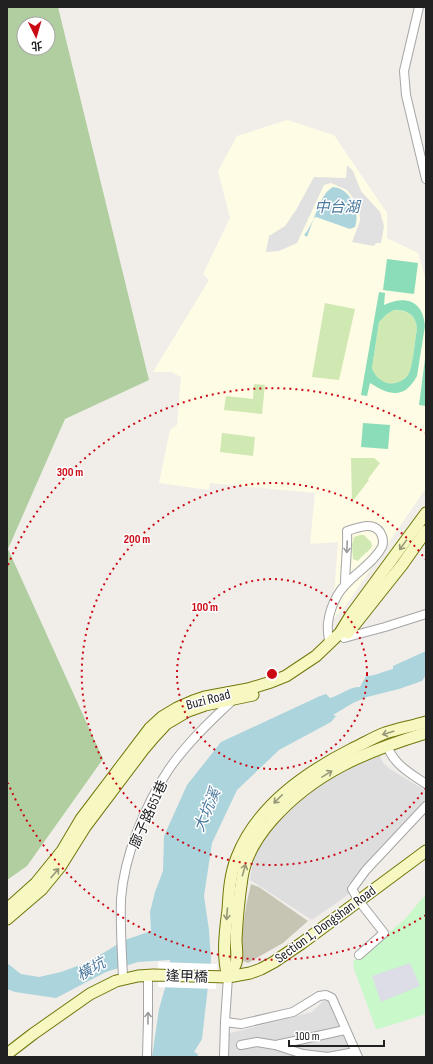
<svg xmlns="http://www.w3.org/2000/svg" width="433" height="1064" font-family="'Sofia Sans Condensed','Noto Sans TC',sans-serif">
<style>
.residential{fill:#dfdedf}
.education{fill:#fefce5}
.construction{fill:#c6c5b4}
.grass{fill:#d0e8b2}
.forest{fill:#b0ce9f;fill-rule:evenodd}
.park{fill:#c9f8ca}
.pitch{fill:#8bdcb8;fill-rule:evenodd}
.parking{fill:#e1e1e1}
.plaza{fill:#dddde7}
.water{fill:#acd4dc}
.pier{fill:#fff}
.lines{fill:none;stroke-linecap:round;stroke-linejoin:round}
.street-casing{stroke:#a5a5a5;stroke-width:10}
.secondary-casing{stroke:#71770a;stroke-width:13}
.street{stroke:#fff;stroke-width:8}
.secondary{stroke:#f7f7c1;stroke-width:11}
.oneway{stroke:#979779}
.oneway2{stroke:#9b9b9b}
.ring{fill:none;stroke:#ca0914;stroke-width:2;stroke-dasharray:2 4}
.labels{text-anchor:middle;stroke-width:3;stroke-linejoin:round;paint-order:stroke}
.street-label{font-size:14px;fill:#212121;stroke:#fff}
.water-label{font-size:15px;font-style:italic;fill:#4b799e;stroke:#fff}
.centre{fill:#ca0914;stroke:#fff;stroke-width:2}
.ring-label{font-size:12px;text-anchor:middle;font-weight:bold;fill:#ca0914;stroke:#fff;stroke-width:3;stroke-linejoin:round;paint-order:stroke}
</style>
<rect width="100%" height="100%" fill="#f1eee9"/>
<!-- residential -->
<g class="residential">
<polygon points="379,753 383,763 390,769 426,791 426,800 347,886 349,894 312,920 250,880 254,854 277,820 313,787"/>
<polygon points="327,1000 331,1002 332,1007 352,1057 229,1057 227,1034 312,1012 322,1002"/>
</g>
<!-- education -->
<polygon class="education" points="287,120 334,135 387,213 387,238 418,253 426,280 426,488 347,604 332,621 338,542 310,544 315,493 210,483 209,490 159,483 170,430 177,425 181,377 171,372 153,372 209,280 203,274 230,218 218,171 237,136"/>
<!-- construction -->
<polygon class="construction" points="251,884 259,887 308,921 283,943 248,963 243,961 242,958 241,942 246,906"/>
<!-- grass -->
<g class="grass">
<polygon points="325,303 355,309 339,380 312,377"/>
<path d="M394,310C407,311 416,314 417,329C415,339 413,365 409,373C406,380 395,385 387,383C380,382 374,375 372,368L379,322L387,314Z"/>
<polygon points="254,384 265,385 262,414 224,410 226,396 253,399"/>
<polygon points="222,433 255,437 253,456 220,452"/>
<polygon points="351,458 374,458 380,463 368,479 369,480 352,502"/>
<path d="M360,535H364L371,542L372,546C369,552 362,555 358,561L353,559L352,545L354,537Z"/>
</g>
<!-- forest -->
<path class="forest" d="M7,7H58L149,380L65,419L8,549L103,759L27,866L7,880ZM24,24H48V48H24Z"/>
<!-- park -->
<polygon class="park" points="426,894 426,1014 382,1028 376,1029 354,969 353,961 359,957 404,920"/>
<!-- pitch -->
<g class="pitch">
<polygon points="387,259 418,263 414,294 383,290"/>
<path d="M379,292L385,293L384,305C405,295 423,300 425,326L417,376C404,400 389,395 370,383L367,396L361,395ZM394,310C407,310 416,314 417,329C415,339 413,365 409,373C406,380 395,385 387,383C380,381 374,375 372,368L379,322L387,314Z"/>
<polygon points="426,351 426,406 419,405"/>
<polygon points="363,423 390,425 388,449 361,447"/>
</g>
<!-- parking -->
<polygon class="parking" points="347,165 353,171 361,191 380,212 384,226 381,243 376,243 374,246 352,242 360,221 359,206 347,190 331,183 324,185 297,243 279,251 266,252 269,236 285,226 296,210 314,177 346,178"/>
<!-- plaza -->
<polygon class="plaza" points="410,963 420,986 381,1002 372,976"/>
<!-- water -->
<g class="water">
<path d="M333,187C350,188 361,211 355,227L350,229L316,217L314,218L307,237L304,235C316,223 318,195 333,187Z"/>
<path d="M426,651V675L422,681L399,689L367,697L353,703L333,715L336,716L331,722L279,750L237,790L212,843L204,896L209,930L211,960L202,1039L194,1052L198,1054L197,1057H152L159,1009L169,974L170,960L138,962L106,972L56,998L15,992L7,989V963L21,974L39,977L61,972L88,962L125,940L151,931L150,912L155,892L163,871L164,836L187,785L221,742L320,696L326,694L330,698C341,695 348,687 360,687L366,676C376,676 384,671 393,669V666Z"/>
</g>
<!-- pier -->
<polygon class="pier" points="158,962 217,964 216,989 158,987"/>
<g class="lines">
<defs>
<g id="street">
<polyline points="419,7 404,71 406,95 426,179"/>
<polyline points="340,633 344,638 385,627 426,614"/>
<path d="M329,644C329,637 327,629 328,623C329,615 333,603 337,596C347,577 372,566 382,547C384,542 383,537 380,532C372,521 358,528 347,531C348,549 345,567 345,585"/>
<path d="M387,745C393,764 410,773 426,784"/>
<polyline points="359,955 384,933 359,901 352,889 366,870 426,806"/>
<polyline points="228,977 225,1022 241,1024 293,1012 319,996 326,995 332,998 358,1057"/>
<path d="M123,978C122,952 120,926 121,899C124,856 145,805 169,769C187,743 210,721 233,700"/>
<polyline points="241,1045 257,1042 275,1045 303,1054 328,1057 355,1052"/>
<polyline points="276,1045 345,1030"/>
<polyline points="147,1057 148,1019 148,975"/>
<polyline points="224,1057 225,1022"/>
</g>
<g id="secondary">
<polyline points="348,633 402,565 426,531"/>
<polyline points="7,909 36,883 62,851 81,819 150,728 162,717 177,708 193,701 205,697 248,689 271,682 286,676 316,656 340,633 351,615 426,513"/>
<polyline points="7,919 42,889 60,867 85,827 143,750 154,737 166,724 188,711 205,705 253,695"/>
<path d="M228,977C222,956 225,932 228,910C229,892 230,874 237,857C257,806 305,773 352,749C363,744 374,737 385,733C398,729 412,726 426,722"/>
<path d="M228,977C231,972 234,968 236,963C238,956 236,947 236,939C237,919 239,898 242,878C245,857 258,836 272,820C314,772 367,751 426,733"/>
<polyline points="7,1054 33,1034 90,994 116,981 138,976 153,975 228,977 250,973 261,969 274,962 302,943 426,851"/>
</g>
</defs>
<!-- street casing -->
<use href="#street" class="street-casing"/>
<!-- secondary casing -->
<use href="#secondary" class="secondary-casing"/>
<!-- street -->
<use href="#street" class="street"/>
<!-- secondary -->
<use href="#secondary" class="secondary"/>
</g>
<!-- one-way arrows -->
<defs><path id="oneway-shaft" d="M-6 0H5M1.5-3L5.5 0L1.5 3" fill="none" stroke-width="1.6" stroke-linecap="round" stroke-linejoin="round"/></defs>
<g class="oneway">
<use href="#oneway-shaft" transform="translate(403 545) rotate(126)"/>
<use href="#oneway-shaft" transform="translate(388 733) rotate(163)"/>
<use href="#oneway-shaft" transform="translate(327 774) rotate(-31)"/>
<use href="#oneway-shaft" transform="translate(278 799) rotate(135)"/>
<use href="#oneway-shaft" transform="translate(244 870) rotate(-74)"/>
<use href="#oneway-shaft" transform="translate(55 873) rotate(-49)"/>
<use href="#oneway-shaft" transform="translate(227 914) rotate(94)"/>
</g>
<g class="oneway2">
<use href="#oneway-shaft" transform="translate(347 547) rotate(92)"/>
<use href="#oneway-shaft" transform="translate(148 1018) rotate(-89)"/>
</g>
<!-- distance rings -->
<g class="ring">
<circle cx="272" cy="674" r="95"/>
<path d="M426 788A191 191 0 1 1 426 560"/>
<path d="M426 915A286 286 0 0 1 8 783M8 565A286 286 0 0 1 426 433"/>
</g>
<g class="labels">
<!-- street labels -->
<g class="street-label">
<text transform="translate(208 699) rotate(-15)" y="5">Buzi Road</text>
<text transform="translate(148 814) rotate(-66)" y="5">廍子路651巷</text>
<text transform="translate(325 924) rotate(-36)" y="5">Section 1, Dongshan Road</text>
<text transform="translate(187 976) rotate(2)" y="5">逢甲橋</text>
</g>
<!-- water labels -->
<g class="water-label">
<text x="337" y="212">中台湖</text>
<text transform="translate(207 810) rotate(-67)" y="5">大坑溪</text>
<text transform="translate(91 969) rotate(-30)" y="5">橫坑</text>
</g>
</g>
<circle cx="272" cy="674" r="6" class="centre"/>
<g class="ring-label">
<text x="70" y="476">300 m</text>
<text x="137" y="543">200 m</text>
<text x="205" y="611">100 m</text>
</g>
<!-- border -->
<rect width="433" height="1064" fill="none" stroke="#212121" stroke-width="16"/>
<!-- north arrow -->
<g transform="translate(36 36) rotate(175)"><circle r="19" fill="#ffffff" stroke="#a6a6a6"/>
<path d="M0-3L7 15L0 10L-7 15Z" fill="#ca0914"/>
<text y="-6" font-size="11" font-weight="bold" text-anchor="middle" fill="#212121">北</text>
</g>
<!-- scale -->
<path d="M289 1040v6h95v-6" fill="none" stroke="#212121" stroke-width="2"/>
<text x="295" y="1040" font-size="12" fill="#212121" stroke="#ffffff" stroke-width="3" paint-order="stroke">100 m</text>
</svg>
